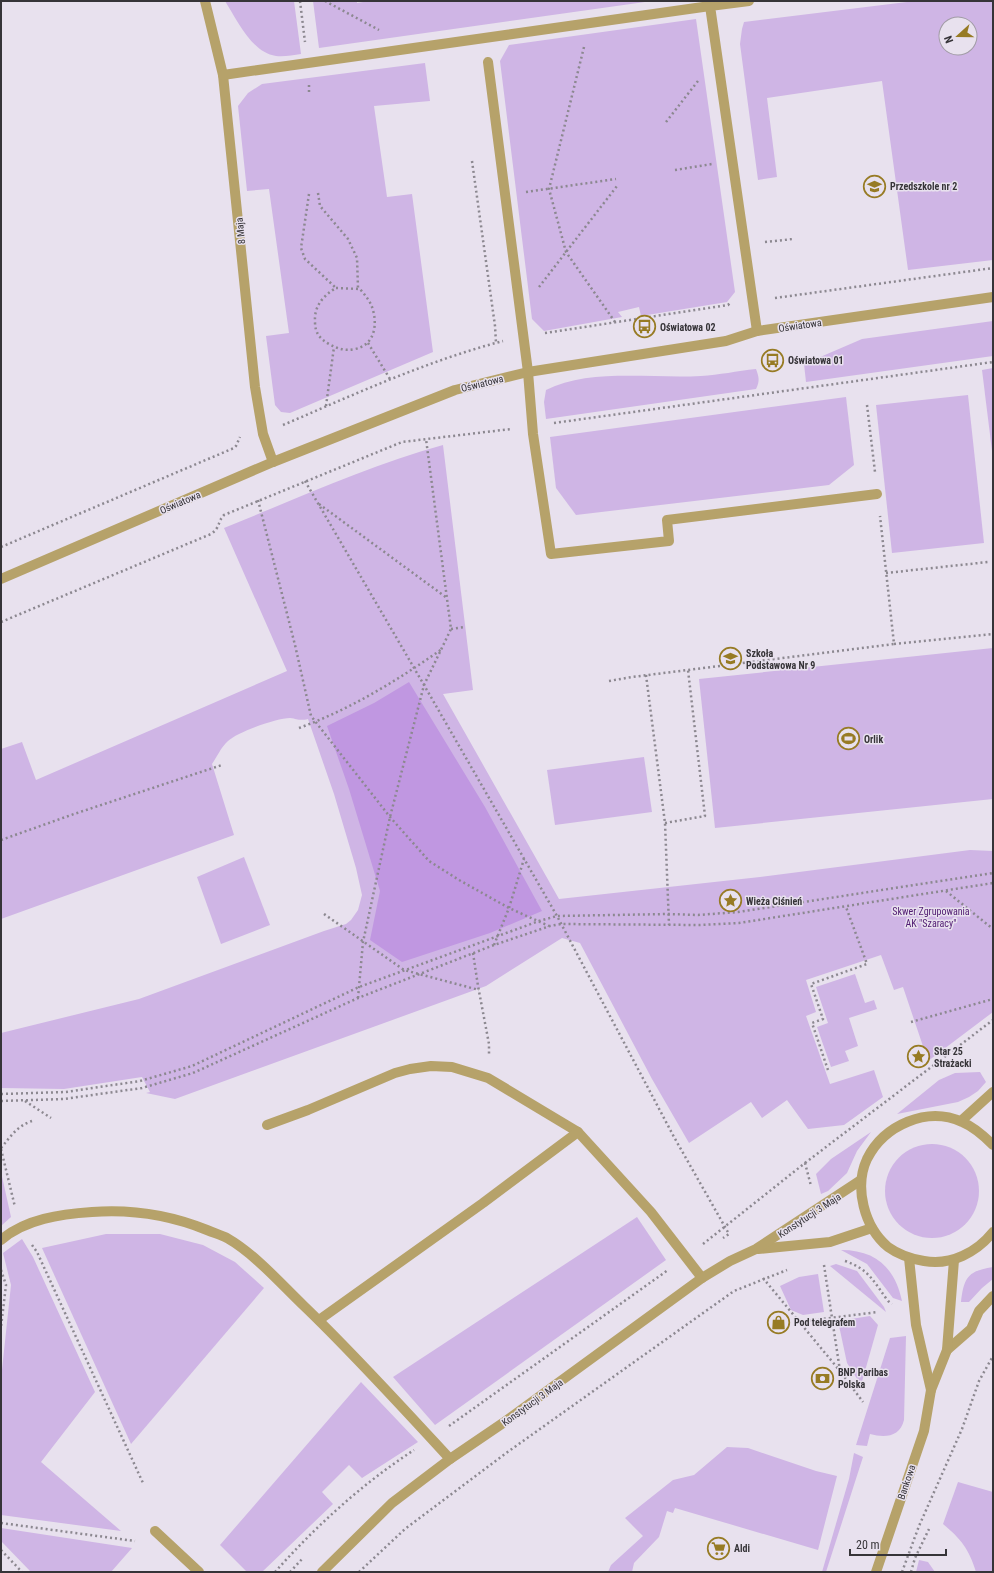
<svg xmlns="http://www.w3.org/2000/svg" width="994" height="1573" font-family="'Roboto Condensed',sans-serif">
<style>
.green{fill:#cfb5e5;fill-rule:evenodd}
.forest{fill:#c097e1}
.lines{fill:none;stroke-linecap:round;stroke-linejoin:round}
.path{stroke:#8c8890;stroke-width:2.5;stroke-dasharray:2 3;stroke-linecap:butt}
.minor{stroke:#b6a26a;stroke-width:10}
.labels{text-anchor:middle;stroke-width:3;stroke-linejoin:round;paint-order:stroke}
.poi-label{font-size:10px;font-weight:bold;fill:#363438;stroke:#e8e1ee;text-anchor:start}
.street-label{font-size:10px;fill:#363438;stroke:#e8e1ee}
.park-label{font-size:10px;fill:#501b71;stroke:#e8e1ee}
</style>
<rect width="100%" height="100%" fill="#e8e1ee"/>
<!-- green -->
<g class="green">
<path d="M225,1H294L301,54C293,55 284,57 276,56C252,53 237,20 225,1Z"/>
<polygon points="313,1 357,1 357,3 369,1 652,1 319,48"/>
<path d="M915,1H993V260L908,270L882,81L767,98L777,177L758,180L740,44L742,29L744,22ZM946,24H970V48H946Z"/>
<polygon points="696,19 735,292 727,302 641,316 639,307 618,312 622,317 544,331 532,319 500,61 509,45"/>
<polygon points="425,63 430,101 374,106 387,197 412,194 433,352 290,413 281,412 275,405 266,336 289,333 269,189 247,191 238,106 248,93 262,84"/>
<polygon points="993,321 993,356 806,382 804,364 862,339"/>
<polygon points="993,368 993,459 982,370"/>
<path d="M756,369C759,377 760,381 756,389L546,419L544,402L546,390C589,368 652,379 701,376C719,375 737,371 756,369Z"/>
<polygon points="968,395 984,543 892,553 876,405"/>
<polygon points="846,397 854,465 829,485 576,515 556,488 550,437"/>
<path d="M443,445L473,690L443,694L559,899L760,877L970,850L993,851V1012L928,1061L903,987L894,990L881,955L806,980L816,1012L806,1016L830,1084L874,1070L883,1097L844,1125L808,1129L787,1100L762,1118L751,1102L689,1143L652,1079L580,943L562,938L486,986L175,1099L146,1093L150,1092L142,1077L64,1089L1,1088V1033L139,999L324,931L346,924L351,920L358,910L362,895L356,868L334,794L308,719C299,721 298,719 290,718C277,718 237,732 228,741C221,747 217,757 212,764L234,835L1,919V749L22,742L36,780L287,671L224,528C296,499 368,466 443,445Z"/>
<polygon points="993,648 993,799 715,828 699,679"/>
<polygon points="644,757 652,812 555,825 547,770"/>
<polygon points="244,857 270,925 221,944 197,877"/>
<polygon points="855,974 865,1003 874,1000 877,1009 849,1018 858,1046 845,1051 849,1061 831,1067 817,1027 828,1023 816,987"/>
<polygon points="980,1072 986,1082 978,1091 969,1097 958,1102 897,1114 939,1080 955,1073"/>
<polygon points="871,1132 857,1151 847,1173 828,1191 821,1194 816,1174 831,1159"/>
<circle cx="932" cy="1191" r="47"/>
<polygon points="1,1172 11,1217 1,1226"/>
<polygon points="637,1217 666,1260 435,1425 393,1377"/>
<polygon points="106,1234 160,1234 203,1245 235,1262 264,1288 131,1444 42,1248"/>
<polygon points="22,1239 33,1257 95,1392 41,1462 121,1531 1,1515 1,1379 11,1285 3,1253"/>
<path d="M841,1250C876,1250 895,1268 902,1301L893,1298L867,1264Z"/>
<polygon points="836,1264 857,1271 884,1307 886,1312 830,1266"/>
<path d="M993,1267V1279L982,1288L969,1302H961C964,1277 968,1271 993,1267Z"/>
<polygon points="818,1274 824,1312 803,1315 791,1310 780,1286 799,1277"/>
<polygon points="870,1316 878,1325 861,1385 847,1363 838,1321"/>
<path d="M906,1336L904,1420C900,1437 885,1438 870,1434L867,1446L856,1445L890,1338Z"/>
<polygon points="361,1382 418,1442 362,1478 349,1465 322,1492 333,1504 262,1572 247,1572 220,1545"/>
<polygon points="727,1447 748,1448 816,1471 837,1476 818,1550 675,1508 673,1513 667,1511 659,1537 634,1563 632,1572 608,1572 611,1565 643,1536 625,1518 673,1480 694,1475"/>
<polygon points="854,1453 863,1457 826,1572 822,1572 849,1479"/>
<path d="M958,1482L993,1492V1572H976C969,1549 961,1539 943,1524Z"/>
<polygon points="1,1528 132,1548 111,1572 31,1572 1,1541"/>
<polygon points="919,1560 928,1562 935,1572 916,1572"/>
</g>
<!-- forest -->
<polygon class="forest" points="409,682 485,807 542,911 490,933 402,962 370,940 380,891 349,789 327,726 374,703"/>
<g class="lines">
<!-- path -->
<g class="path">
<polyline points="300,1 305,42"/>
<polyline points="325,1 379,30"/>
<polyline points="584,47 549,189 566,252 615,322"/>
<polyline points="309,85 309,92"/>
<polyline points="666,122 698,81"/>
<polyline points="472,161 495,326 496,343"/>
<polyline points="675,170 712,164"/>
<polyline points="526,192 616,179"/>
<polyline points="318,193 320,206 348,239 357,258 358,288"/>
<polyline points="309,194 301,248 305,259 336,288"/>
<polyline points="765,242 793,239"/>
<polyline points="539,287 617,186"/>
<path d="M336,288L360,289C365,295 370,301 372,307C378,324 375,345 355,349C345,351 338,349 329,344C320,339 315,333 315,322C314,306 323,296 336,288Z"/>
<polyline points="775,298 993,268"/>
<polyline points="545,333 728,305 731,302"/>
<polyline points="368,343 390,379"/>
<polyline points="867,405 875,472"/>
<polyline points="326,406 334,347"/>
<polyline points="554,423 993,362"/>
<path d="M283,425C355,394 427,361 503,341"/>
<polyline points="305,481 424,685 557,916 674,1137 729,1234 723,1238"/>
<polyline points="258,500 295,645 311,716 390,817 429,861 459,880 509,908 549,926"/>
<polyline points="319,504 447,598"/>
<polyline points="1,547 234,448 236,446 240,437"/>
<polyline points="886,573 988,562"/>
<path d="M1,622L211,534C221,527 217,522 224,515L402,442L511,429"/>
<polyline points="451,629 465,627"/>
<polyline points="894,644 993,634"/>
<polyline points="646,675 665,823 669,925"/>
<polyline points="609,681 632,677 894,644 880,516"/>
<path d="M299,728C351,709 398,680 442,649"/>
<polyline points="665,823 705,816 688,670"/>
<polyline points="1,840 74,814 222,765"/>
<polyline points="946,891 993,929"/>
<polyline points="324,914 404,970 479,990"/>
<polyline points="494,945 509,908 524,859"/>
<polyline points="473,953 478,986 489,1044 489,1056"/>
<polyline points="358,998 363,942 390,817 424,685 451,629 426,439"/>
<polyline points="911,1022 993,999"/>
<polyline points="828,1070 812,1023 823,1019 811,984 867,964 846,907"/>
<polyline points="1,1094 66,1092 140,1081 192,1066 359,987 539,921 557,916 669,914 698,915 738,912 993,873"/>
<polyline points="1,1101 64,1099 142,1088 193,1073 358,998 494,945 550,926 561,924 699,925 739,923 993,883"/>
<polyline points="25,1101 51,1118"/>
<path d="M1,1148C11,1136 17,1126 32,1121"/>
<polyline points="1,1149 15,1207"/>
<polyline points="805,1163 993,1020"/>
<polyline points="703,1244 805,1163 811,1186"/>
<polyline points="32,1245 37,1252 143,1483"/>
<path d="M845,1261C869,1269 874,1282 888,1301L892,1304"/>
<polyline points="824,1265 840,1371 863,1402"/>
<polyline points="1,1270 6,1285 1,1327"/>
<polyline points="763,1278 840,1371"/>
<polyline points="799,1322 878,1312"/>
<polyline points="449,1426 668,1270"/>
<polyline points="1,1523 135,1541"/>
<polyline points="1,1550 22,1572"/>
<path d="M275,1572C316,1526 362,1484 414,1450"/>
<polyline points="290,1572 303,1558"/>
<polyline points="359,1572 405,1529 509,1451 734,1291 787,1270"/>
<polyline points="902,1572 919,1526 962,1429 979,1381 993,1356"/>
<polyline points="911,1572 915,1558 929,1529"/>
</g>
<!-- minor -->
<g class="minor">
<polyline points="205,1 223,75 255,387 263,434 273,462"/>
<polyline points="749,1 710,6 757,331"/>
<polyline points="488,62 528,372 533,434 551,554 669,541 667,520 877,494"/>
<polyline points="223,75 710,6 709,1"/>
<polyline points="1,579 273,462 455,390 528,372 726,341 757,331 993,297"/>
<polyline points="961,1121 993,1092"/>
<polyline points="267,1125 308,1110 395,1073 410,1069 431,1066 452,1067 488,1078 578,1132"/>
<path d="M993,1145C984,1136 974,1127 962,1122C927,1106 884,1125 867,1159C854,1187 864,1227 888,1247C899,1255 912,1259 924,1261C951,1266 977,1252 993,1232"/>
<path d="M1,1240C25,1219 61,1214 92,1212C132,1209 170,1215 207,1230C214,1233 221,1235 227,1238C255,1254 281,1284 304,1306C354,1354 403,1408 450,1459"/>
<polyline points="758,1249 830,1242 872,1228"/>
<polyline points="909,1258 916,1325 931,1390"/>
<polyline points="319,1320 483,1203 578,1132 651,1212 702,1278"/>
<polyline points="947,1350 971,1329 979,1311 993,1296"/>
<polyline points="155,1531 199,1572"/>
<polyline points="322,1572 392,1503 450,1459 503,1423 702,1278 730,1261 756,1249 861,1180"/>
<polyline points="876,1572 924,1431 931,1390 947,1350 954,1260"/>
</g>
</g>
<!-- icons -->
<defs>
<symbol id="school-ring" viewBox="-11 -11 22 22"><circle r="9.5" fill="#e8e1ee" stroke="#977b24" stroke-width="1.5"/><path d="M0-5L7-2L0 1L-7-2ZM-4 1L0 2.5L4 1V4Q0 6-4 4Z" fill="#977b24"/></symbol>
<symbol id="bus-ring" viewBox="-11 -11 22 22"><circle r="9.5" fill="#e8e1ee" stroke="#977b24" stroke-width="1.5"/><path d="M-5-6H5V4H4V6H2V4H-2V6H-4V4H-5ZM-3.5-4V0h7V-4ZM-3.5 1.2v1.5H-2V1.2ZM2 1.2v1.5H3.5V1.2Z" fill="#977b24"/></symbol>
<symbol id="stadium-ring" viewBox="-11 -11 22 22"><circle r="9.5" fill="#e8e1ee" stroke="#977b24" stroke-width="1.5"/><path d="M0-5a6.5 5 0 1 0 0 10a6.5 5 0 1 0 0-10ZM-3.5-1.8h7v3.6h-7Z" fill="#977b24"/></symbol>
<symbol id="sight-ring" viewBox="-11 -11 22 22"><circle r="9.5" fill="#e8e1ee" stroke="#977b24" stroke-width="1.5"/><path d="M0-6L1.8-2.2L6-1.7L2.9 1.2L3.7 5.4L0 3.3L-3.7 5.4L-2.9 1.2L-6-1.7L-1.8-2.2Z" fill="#977b24"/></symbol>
<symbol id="shop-ring" viewBox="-11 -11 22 22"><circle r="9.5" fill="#e8e1ee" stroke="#977b24" stroke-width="1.5"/><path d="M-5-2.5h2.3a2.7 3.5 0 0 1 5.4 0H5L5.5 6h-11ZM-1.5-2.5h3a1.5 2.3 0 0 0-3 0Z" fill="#977b24"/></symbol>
<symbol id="bank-ring" viewBox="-11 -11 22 22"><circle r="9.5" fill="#e8e1ee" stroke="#977b24" stroke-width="1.5"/><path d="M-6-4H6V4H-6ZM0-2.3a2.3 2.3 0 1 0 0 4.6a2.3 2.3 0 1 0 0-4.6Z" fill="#977b24"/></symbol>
<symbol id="supermarket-ring" viewBox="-11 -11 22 22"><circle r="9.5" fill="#e8e1ee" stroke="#977b24" stroke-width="1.5"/><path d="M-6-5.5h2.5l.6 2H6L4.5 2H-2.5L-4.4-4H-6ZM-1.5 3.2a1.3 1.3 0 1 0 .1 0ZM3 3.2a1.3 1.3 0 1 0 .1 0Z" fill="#977b24"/></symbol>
</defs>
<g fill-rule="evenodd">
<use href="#school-ring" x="862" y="174" width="25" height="25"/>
<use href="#bus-ring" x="632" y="314" width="25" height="25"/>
<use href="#bus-ring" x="760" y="348" width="25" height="25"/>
<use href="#school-ring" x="718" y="646" width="25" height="25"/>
<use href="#stadium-ring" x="836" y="726" width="25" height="25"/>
<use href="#sight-ring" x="718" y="888" width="25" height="25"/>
<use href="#sight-ring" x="906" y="1044" width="25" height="25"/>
<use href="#shop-ring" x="766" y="1310" width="25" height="25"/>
<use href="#bank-ring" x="810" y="1366" width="25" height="25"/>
<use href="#supermarket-ring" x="706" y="1536" width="25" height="25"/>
</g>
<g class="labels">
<!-- poi labels -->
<g class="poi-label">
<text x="890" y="190">Przedszkole nr 2</text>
<text x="660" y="331">Oświatowa 02</text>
<text x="788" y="364">Oświatowa 01</text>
<text x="746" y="657">Szkoła<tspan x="746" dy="12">Podstawowa Nr 9</tspan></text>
<text x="864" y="743">Orlik</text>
<text x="746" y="905">Wieża Ciśnień</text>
<text x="934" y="1055">Star 25<tspan x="934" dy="12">Strażacki</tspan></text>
<text x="794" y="1326">Pod telegrafem</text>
<text x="838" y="1376">BNP Paribas<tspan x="838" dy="12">Polska</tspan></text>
<text x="734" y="1552">Aldi</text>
</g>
<!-- street labels -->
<g class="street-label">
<text transform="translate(240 231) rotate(-96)" y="4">8 Maja</text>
<text transform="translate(800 325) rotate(-8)" y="4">Oświatowa</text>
<text transform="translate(482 383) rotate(-14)" y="4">Oświatowa</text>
<text transform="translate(180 502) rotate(-23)" y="4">Oświatowa</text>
<text transform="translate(809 1215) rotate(-33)" y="4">Konstytucji 3 Maja</text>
<text transform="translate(532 1402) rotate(-36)" y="4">Konstytucji 3 Maja</text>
<text transform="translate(906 1482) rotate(-71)" y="4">Bankowa</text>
</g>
<!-- park labels -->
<g class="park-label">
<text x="931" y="915">Skwer Zgrupowania<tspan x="931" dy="12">AK "Szaracy"</tspan></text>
</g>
</g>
<!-- border -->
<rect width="994" height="1573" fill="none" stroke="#363438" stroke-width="4"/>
<!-- north arrow -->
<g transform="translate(958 36) rotate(249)"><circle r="19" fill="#e8e1ee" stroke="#a19ca5"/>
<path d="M0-3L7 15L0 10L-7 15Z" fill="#977b24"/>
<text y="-6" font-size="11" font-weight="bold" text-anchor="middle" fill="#363438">N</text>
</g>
<!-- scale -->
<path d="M850 1549v6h96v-6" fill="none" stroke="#363438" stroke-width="2"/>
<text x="856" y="1549" font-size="12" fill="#363438" stroke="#e8e1ee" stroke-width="3" paint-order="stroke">20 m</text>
</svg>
